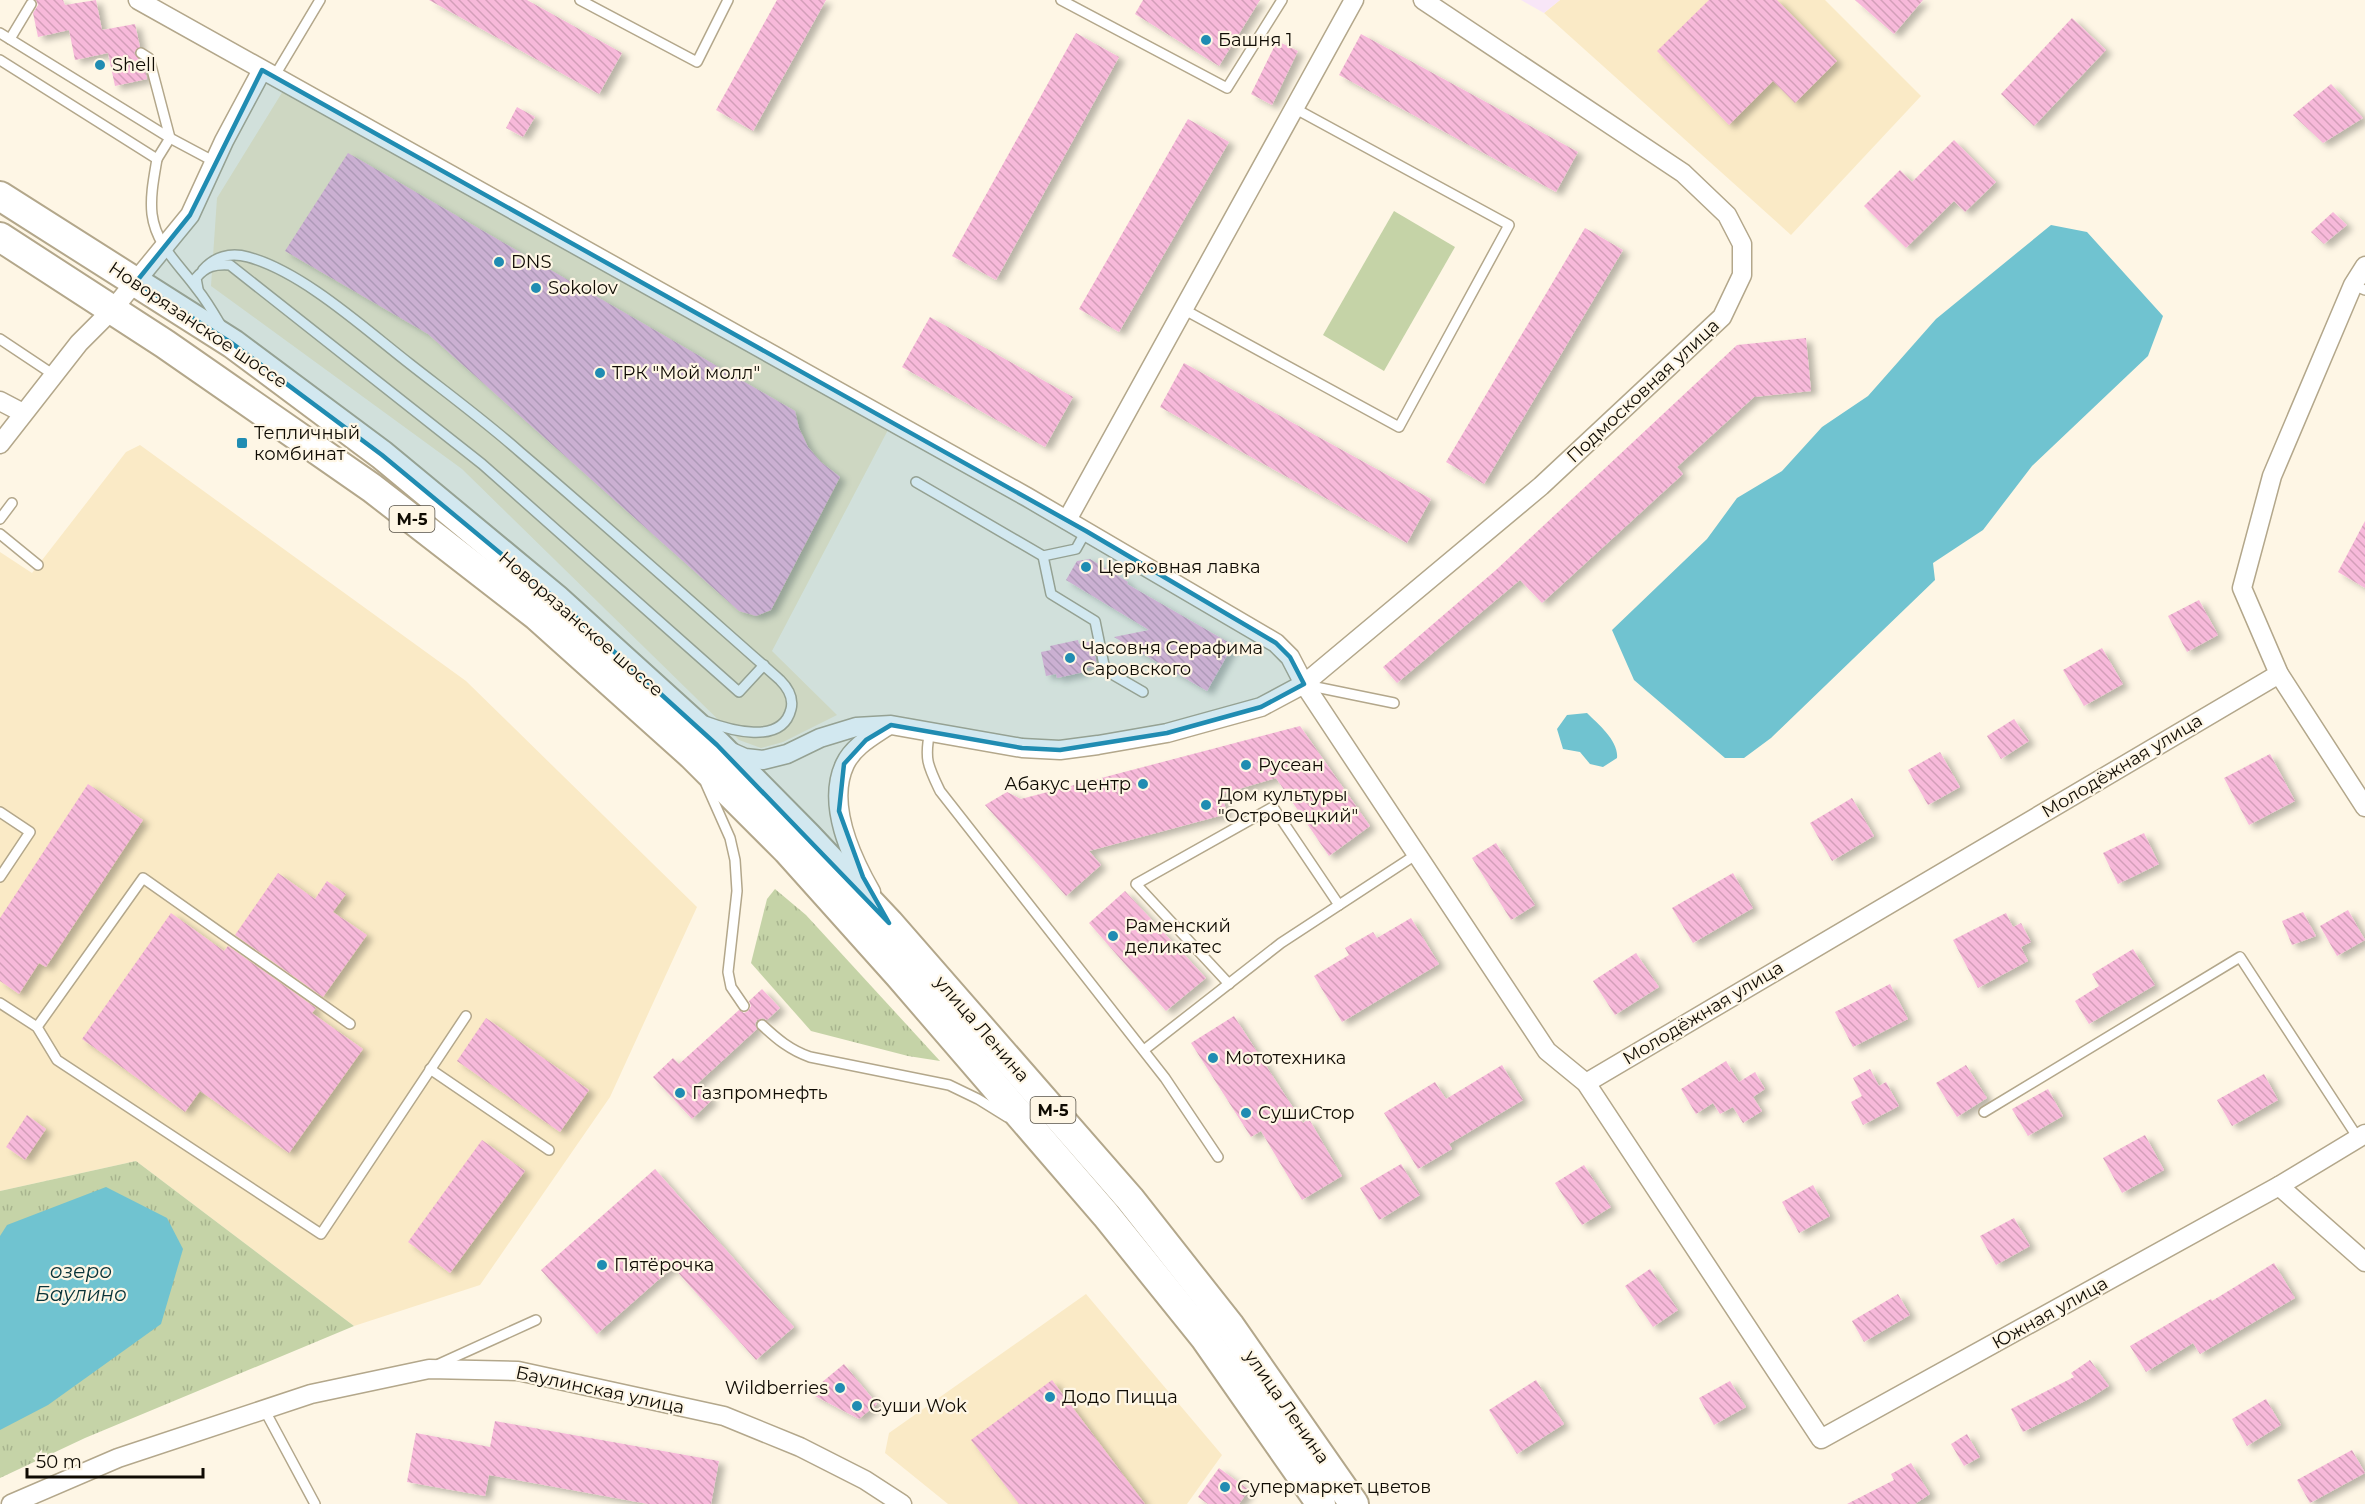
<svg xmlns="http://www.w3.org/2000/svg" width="2365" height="1504" font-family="Montserrat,sans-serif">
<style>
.built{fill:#faeac6}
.education{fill:#f8e6f7}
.grass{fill:url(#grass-tufts)}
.pitch{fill:#c5d3a7}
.water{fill:#70c3d0}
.building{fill:url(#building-back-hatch);filter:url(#shadow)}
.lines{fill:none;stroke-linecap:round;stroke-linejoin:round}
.service-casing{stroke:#b3a78b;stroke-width:12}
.minor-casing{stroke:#b3a78b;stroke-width:21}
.primary-casing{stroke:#b3a78b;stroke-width:32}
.service{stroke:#fff;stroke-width:9}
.minor{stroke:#fff;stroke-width:18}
.primary{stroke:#fff;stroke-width:28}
.marked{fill:#208cb2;fill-opacity:0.2;stroke:#208cb2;stroke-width:4.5;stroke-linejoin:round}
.poi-dot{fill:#208cb2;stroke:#fef6e5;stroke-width:2}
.labels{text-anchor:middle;stroke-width:4.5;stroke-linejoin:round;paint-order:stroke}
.shield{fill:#fef6e5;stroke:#575247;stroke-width:1.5}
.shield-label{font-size:16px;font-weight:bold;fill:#0f0b03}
.poi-label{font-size:18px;fill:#0f0b03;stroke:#fef6e5;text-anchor:start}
.street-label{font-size:18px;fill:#0f0b03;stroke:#fef6e5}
.water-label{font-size:20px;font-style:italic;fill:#093339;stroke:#fef6e5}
</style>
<defs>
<pattern id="grass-tufts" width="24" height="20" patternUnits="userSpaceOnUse" patternTransform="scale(1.5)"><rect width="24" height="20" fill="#c5d3a7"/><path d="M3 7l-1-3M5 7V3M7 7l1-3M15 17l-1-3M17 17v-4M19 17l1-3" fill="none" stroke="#a8b48e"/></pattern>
<pattern id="building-back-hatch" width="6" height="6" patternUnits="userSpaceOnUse" patternTransform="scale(1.5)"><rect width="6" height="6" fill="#f7b9da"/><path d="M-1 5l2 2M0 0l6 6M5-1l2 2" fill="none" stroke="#d39eb9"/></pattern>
<filter id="shadow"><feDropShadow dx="6" dy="4" stdDeviation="3" flood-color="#0004"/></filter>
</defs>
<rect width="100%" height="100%" fill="#fef6e5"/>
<!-- built -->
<g class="built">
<polygon points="1560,0 1825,0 1921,96 1791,235 1544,13"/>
<polygon points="283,91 889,428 772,651 837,715 783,742 761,748 739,740 462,469 211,286 217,198"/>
<polygon points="140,445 466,681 697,907 610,1097 480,1285 354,1326 136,1161 0,1191 0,552 32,573 126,452"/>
<polygon points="1086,1294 1222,1455 1187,1504 948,1504 885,1453 889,1433"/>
</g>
<!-- education -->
<polygon class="education" points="1521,0 1560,0 1544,13"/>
<!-- grass -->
<g class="grass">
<polygon points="775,889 806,915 940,1061 908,1056 811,1031 751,963 767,899"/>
<polygon points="136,1161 354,1326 85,1438 0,1478 0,1191"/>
</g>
<!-- pitch -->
<polygon class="pitch" points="1394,211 1455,247 1384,371 1323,335"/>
<!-- water -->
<g class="water">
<polygon points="2051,225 2087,232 2163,316 2148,356 2032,466 1983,530 1933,563 1935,580 1771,738 1744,758 1725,758 1634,680 1612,630 1707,539 1737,498 1782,471 1822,427 1868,396 1936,319"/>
<path d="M1587,713C1598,724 1619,741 1617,758L1603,767L1590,764L1580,752L1563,749L1557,729L1567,715Z"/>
<polygon points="106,1187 167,1218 183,1249 161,1324 48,1405 0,1430 0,1236 7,1225"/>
</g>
<!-- building -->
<g class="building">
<polygon points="36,0 63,0 65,5 96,0 102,30 135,24 140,47 134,53 143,62 147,79 115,86 108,53 75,60 69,30 38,37 33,13 38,5"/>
<polygon points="429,0 527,0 622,53 599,94"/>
<polygon points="777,0 826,0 753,131 716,110"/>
<polygon points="1143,0 1260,0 1219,66 1135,14"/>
<polygon points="1709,0 1777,0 1837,61 1795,103 1773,81 1729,125 1657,51"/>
<polygon points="1855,0 1923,0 1894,34"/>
<polygon points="2072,18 2106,50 2034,126 2001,94"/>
<polygon points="1076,33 1119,57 996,280 952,256"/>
<polygon points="1361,34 1578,152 1556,192 1339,75"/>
<polygon points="1277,41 1298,51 1272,105 1251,94"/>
<polygon points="2331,84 2363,118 2323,143 2293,115"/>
<polygon points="517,107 535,117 523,137 506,128"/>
<polygon points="1188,119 1229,142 1119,332 1079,309"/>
<polygon points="1954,140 1996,182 1965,212 1954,201 1906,248 1864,206 1900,170 1912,182"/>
<polygon points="348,153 795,411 799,428 808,447 821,462 840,477 771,610 756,616 739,611 428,334 285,251"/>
<polygon points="2333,212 2347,225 2324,244 2311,232"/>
<polygon points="1585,228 1623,250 1484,484 1446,462"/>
<polygon points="930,317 1073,397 1045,447 902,367"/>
<polygon points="1806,338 1811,391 1754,397 1677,467 1683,474 1542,603 1520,580 1397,683 1383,667 1496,570 1737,345"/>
<polygon points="1184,363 1431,499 1407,543 1160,407"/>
<polygon points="2365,521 2365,588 2338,572"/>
<polygon points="1090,559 1128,582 1127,584 1233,645 1207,691 1114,637 1149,630 1066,580 1077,561"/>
<polygon points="2199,600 2218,635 2187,652 2168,616"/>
<polygon points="1078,640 1079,644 1092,641 1097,666 1083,668 1084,672 1057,678 1056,674 1046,676 1041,652 1051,650 1050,646"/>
<polygon points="2102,648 2123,684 2084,706 2063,670"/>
<polygon points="2014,719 2029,741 2001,759 1987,736"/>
<polygon points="1300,726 1370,826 1329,856 1276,778 1222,794 1227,814 1089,851 1101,865 1066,896 985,805 1007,792 1021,799"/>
<polygon points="1940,752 1960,787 1928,805 1908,770"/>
<polygon points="2270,754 2295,801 2249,825 2224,778"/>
<polygon points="88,784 143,820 46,967 39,963 19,994 0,981 0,918"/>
<polygon points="1852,798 1874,836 1832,861 1810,823"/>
<polygon points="2144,833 2159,864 2118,884 2103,853"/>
<polygon points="1496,843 1535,905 1511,920 1472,858"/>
<polygon points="278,873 315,899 327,881 346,894 333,912 367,935 323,997 235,935"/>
<polygon points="1733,873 1753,908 1693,943 1672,908"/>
<polygon points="1125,891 1206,978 1166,1011 1089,923"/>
<polygon points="2348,910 2365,940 2337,956 2320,926"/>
<polygon points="2303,912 2316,936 2292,945 2282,921"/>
<polygon points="171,913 224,951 228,946 316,1008 312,1013 363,1049 289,1153 200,1091 185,1112 82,1039"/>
<polygon points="2006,913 2013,927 2021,923 2031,942 2021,947 2028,961 1978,988 1953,940"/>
<polygon points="1411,918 1439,964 1342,1022 1314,976 1349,955 1345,948 1373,932 1377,938"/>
<polygon points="2133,949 2155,985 2089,1024 2075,1001 2099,986 2092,974"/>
<polygon points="1636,953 1659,987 1615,1015 1593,981"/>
<polygon points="1890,984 1908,1019 1853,1047 1835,1012"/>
<polygon points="762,989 780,1008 767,1020 763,1018 757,1020 755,1024 757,1029 697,1084 712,1100 692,1119 653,1077 673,1058 679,1064 739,1010 744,1013 748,1011 751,1006 749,1001"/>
<polygon points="1234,1016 1303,1123 1309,1119 1342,1176 1302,1200 1261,1131 1251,1137 1191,1043"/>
<polygon points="486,1018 589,1090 560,1132 457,1061"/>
<polygon points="1726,1061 1739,1082 1755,1072 1765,1089 1753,1097 1762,1111 1743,1123 1733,1107 1720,1114 1713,1103 1696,1114 1681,1089"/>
<polygon points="1502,1065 1523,1100 1449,1144 1452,1149 1418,1169 1384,1113 1435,1082 1446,1099"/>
<polygon points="1966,1065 1987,1098 1957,1117 1936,1083"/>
<polygon points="1870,1069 1879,1086 1886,1082 1899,1106 1863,1125 1851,1102 1862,1096 1853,1078"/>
<polygon points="2264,1074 2278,1100 2232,1126 2217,1100"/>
<polygon points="2048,1089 2063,1116 2028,1136 2012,1109"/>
<polygon points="27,1115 46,1129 25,1160 6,1147"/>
<polygon points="2145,1135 2164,1170 2122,1193 2103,1158"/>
<polygon points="482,1140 525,1171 450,1273 408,1242"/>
<polygon points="1401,1164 1420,1195 1379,1220 1360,1188"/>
<polygon points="1584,1165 1611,1207 1582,1225 1555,1183"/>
<polygon points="655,1169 794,1327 756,1360 673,1267 597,1334 541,1270"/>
<polygon points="1813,1185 1830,1216 1799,1233 1782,1202"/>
<polygon points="2014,1218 2030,1246 1996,1265 1980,1236"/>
<polygon points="2274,1263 2295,1298 2200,1354 2193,1343 2146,1372 2130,1346 2211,1299 2212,1301"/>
<polygon points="1650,1269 1678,1310 1653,1327 1625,1286"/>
<polygon points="1898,1294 1910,1315 1864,1342 1852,1321"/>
<polygon points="2090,1360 2109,1386 2087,1400 2023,1432 2011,1409 2074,1377 2071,1373"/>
<polygon points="844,1364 877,1404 859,1419 809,1393"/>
<polygon points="1052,1380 1145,1504 1019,1504 971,1440"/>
<polygon points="1536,1380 1564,1424 1517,1454 1489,1410"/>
<polygon points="1730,1381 1746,1407 1714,1425 1699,1398"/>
<polygon points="2266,1399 2281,1425 2247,1446 2232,1419"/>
<polygon points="495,1421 719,1461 711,1504 648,1504 489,1475 485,1496 407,1482 416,1433 490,1447"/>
<polygon points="1967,1434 1980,1457 1964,1466 1951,1444"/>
<polygon points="2352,1450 2365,1473 2310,1503 2297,1480"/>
<polygon points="1911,1463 1930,1494 1915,1504 1847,1504 1894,1480 1891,1474"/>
<polygon points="1219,1468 1249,1490 1239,1504 1208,1504 1198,1497"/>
</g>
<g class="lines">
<defs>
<g id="service">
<polyline points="580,0 697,62 728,0"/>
<polyline points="1061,0 1227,88 1282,0"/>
<polyline points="0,33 170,138 215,162"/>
<polyline points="10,39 31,4"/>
<polyline points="141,53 149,58 170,138 157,159"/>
<path d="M0,60L157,159C154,177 150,196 152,214C156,246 180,265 197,289C206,300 213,312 220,324"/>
<polyline points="274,77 320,0"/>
<path d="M203,270C214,257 230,252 248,257C303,272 365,329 410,364C447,393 485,421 520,452C608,527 694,604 780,680C788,688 794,697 791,709C782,746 729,730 705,721"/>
<polyline points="2353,285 2365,290"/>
<path d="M198,289L196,278C206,266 215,264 230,265L482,464L739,692L764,665"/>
<polyline points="1183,309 1399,427 1509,225 1294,108"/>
<polyline points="0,339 54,375"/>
<polyline points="916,482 1043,556 1076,549 1086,531"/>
<polyline points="0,519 12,503"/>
<polyline points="0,534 38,565"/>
<polyline points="1043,556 1051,594 1095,621 1105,670 1143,692"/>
<polyline points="1306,685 1394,703"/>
<path d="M930,731C924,759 928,766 940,791L1165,1078L1218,1157"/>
<polyline points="706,784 730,838 735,860 737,891 728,972 731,987 744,1006"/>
<polyline points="0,812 30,832 0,877"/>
<polyline points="1229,984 1136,884 1273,807 1339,905"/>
<polyline points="0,1003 37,1027 57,1060 321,1234 466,1016"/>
<path d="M762,1025C777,1039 790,1050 810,1057L949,1085L978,1099L1007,1117"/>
<polyline points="37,1027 143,878 350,1024"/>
<polyline points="1144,1050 1281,943 1417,854"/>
<polyline points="430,1069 549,1150"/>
<polyline points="1984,1112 2240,957 2358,1138"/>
<polyline points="439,1364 536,1320"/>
<polyline points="264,1409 315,1504"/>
</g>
<g id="minor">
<polyline points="138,0 1027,497 1276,643 1290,657 1304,684 1547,1051 1586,1083 1821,1439 2279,1186"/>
<polyline points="2365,266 2353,285 2272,476 2242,588 2279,674 2365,807"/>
<polyline points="0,401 23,413"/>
<polyline points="0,444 79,343 113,309 190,215 224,141 262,70"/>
<polyline points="1067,520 1354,0"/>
<polyline points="729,751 745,758 763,760 787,754 820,738 856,727 891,725 1022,748 1060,750 1098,745 1167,733 1261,707 1304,684 1541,486 1722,317 1742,275 1742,244 1727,215 1683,173 1423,0"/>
<path d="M871,892C851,857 826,804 845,764C853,747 871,737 886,727"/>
<polyline points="1586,1083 2279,674"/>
<polyline points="2365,1134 2279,1186 2365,1262"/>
<polyline points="11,1504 118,1458 311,1394 429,1369 518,1371 724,1416 800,1447 865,1480 902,1504"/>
</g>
<g id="primary">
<polyline points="0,196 233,344 382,455 557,600 717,745 807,836 889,923 1130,1199 1230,1326 1354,1504"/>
<polyline points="0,237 165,344 372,488 537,616 692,755 787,850 899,975 1106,1215 1205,1338 1321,1504"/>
</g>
</defs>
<!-- service casing -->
<use href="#service" class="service-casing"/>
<!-- minor casing -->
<use href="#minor" class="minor-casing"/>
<!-- primary casing -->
<use href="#primary" class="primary-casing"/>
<!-- service -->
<use href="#service" class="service"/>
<!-- minor -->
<use href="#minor" class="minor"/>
<!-- primary -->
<use href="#primary" class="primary"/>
</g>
<!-- marked area -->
<path class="marked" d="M262,70L1086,531L1276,643L1290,657L1304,684L1261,707L1167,733L1060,750L1022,748L891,725L866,740L844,764L839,811L863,877L889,923L717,745L557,600L382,455L233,344L136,282L190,215Z"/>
<!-- markers -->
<g class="poi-dot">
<circle cx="1206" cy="40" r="6"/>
<circle cx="100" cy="65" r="6"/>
<circle cx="499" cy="262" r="6"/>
<circle cx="536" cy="288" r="6"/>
<circle cx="600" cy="373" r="6"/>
<rect x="236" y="437" width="12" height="12" rx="3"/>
<circle cx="1086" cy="567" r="6"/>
<circle cx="1070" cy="658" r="6"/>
<circle cx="1246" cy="765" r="6"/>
<circle cx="1143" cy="784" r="6"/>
<circle cx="1206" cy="805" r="6"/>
<circle cx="1113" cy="936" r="6"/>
<circle cx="1213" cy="1058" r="6"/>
<circle cx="680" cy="1093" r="6"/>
<circle cx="1246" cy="1113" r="6"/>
<circle cx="602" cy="1265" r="6"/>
<circle cx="840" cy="1388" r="6"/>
<circle cx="1050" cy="1397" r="6"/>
<circle cx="857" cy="1406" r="6"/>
<circle cx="1225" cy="1487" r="6"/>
</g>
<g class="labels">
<!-- shield labels -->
<g class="shield">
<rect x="389.5" y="506" width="45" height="26" rx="4.5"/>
<rect x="1030.5" y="1097" width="45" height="26" rx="4.5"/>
</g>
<g class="shield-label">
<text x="412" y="525">М-5</text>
<text x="1053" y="1116">М-5</text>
</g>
<!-- poi labels -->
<g class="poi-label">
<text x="1218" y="46">Башня 1</text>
<text x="112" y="71">Shell</text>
<text x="511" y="268">DNS</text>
<text x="548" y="294">Sokolov</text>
<text x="612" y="379">ТРК "Мой молл"</text>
<text x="254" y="439">Тепличный<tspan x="254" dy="21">комбинат</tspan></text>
<text x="1098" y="573">Церковная лавка</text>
<text x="1082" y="654">Часовня Серафима<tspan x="1082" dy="21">Саровского</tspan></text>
<text x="1258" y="771">Русеан</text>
<text x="1131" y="790" text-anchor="end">Абакус центр</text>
<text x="1218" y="801">Дом культуры<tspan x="1218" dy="21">"Островецкий"</tspan></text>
<text x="1125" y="932">Раменский<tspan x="1125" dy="21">деликатес</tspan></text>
<text x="1225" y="1064">Мототехника</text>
<text x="692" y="1099">Газпромнефть</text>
<text x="1258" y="1119">СушиСтор</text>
<text x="614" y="1271">Пятёрочка</text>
<text x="828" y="1394" text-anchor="end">Wildberries</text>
<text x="1062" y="1403">Додо Пицца</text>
<text x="869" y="1412">Суши Wok</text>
<text x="1237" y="1493">Супермаркет цветов</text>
</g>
<!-- street labels -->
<g class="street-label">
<text transform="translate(198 325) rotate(34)" y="6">Новорязанское шоссе</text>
<text transform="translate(1643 391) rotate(-43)" y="6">Подмосковная улица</text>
<text transform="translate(581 624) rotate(41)" y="6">Новорязанское шоссе</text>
<text transform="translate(2122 766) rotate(-31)" y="6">Молодёжная улица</text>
<text transform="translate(1703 1013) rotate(-31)" y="6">Молодёжная улица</text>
<text transform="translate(982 1029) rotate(49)" y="6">улица Ленина</text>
<text transform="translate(2050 1313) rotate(-29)" y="6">Южная улица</text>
<text transform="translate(600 1390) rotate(12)" y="6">Баулинская улица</text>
<text transform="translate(1287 1407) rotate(55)" y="6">улица Ленина</text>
</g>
<!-- water labels -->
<g class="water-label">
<text x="81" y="1278">озеро<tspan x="81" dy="23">Баулино</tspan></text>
</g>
</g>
<!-- scale -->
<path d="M27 1468v9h176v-9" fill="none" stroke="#0f0b03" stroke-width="3"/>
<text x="36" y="1468" font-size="18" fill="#0f0b03" stroke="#fef6e5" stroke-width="4.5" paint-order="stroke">50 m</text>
</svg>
